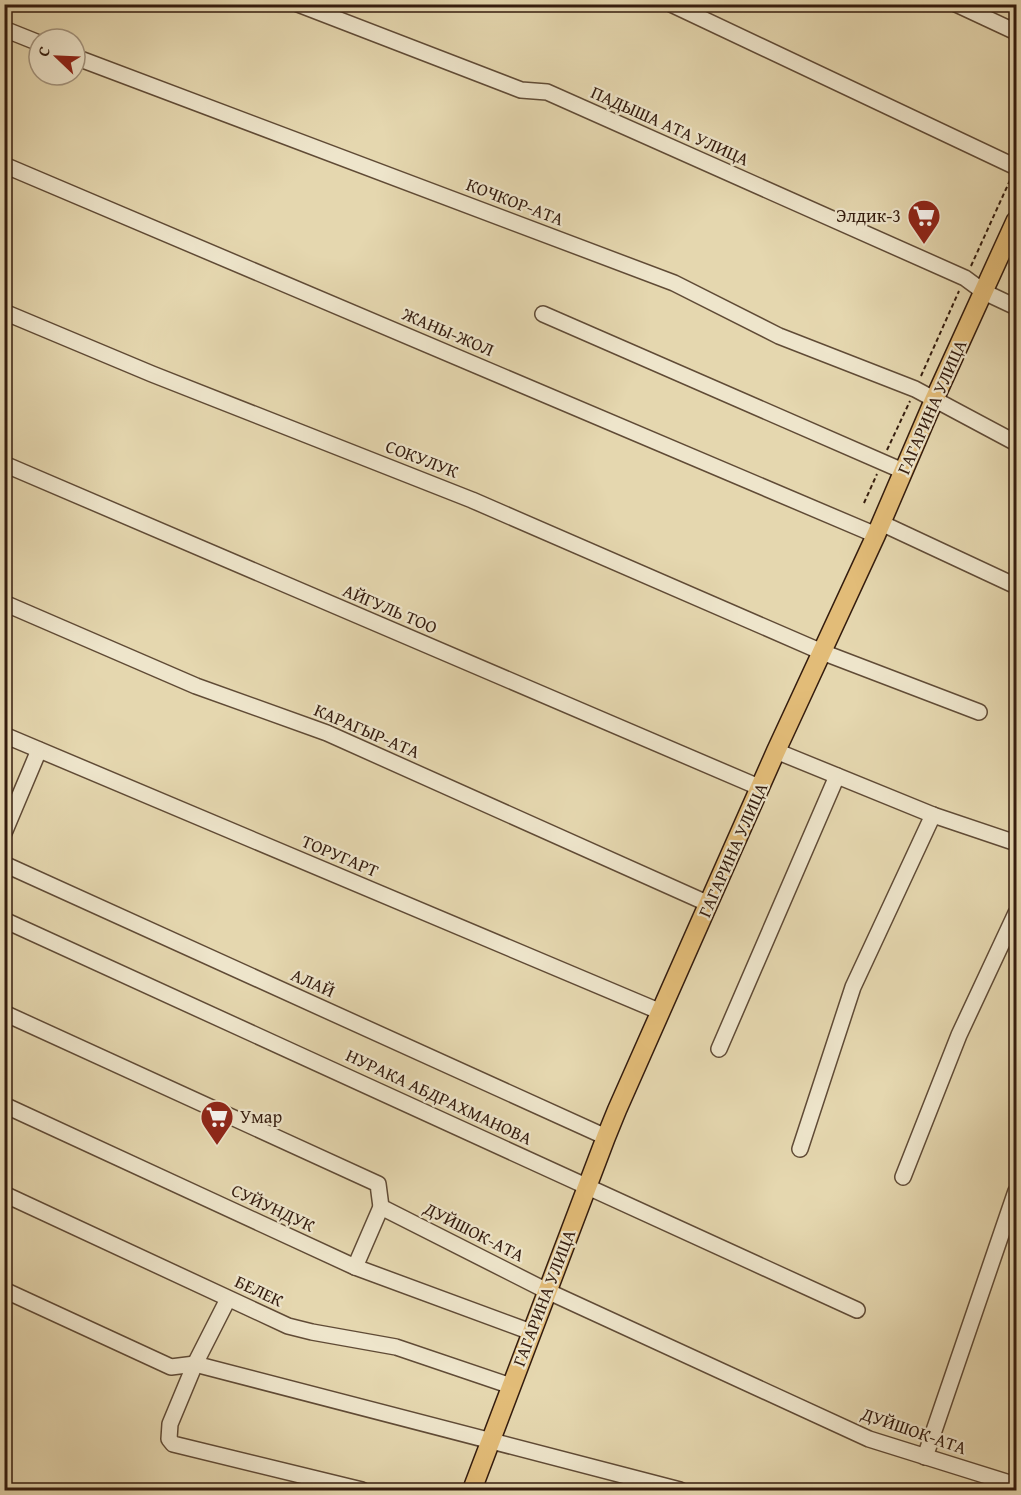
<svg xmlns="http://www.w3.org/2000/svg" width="1021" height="1495" font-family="'Gentium Book Plus',serif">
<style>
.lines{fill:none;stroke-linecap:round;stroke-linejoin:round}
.minor-casing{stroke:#604b36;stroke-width:18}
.major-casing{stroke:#341c0e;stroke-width:21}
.path{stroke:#341c0e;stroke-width:2;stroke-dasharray:4.5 3;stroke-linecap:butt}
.minor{stroke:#eee5cb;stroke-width:15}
.major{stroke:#e2bc78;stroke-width:18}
.labels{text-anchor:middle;stroke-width:4.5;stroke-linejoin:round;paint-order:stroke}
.street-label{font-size:18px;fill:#341c0e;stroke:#eee5cb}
.poi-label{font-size:18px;fill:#341c0e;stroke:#eee5cb;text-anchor:end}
</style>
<rect width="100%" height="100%" fill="#e5d7af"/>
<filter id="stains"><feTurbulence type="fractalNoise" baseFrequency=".00333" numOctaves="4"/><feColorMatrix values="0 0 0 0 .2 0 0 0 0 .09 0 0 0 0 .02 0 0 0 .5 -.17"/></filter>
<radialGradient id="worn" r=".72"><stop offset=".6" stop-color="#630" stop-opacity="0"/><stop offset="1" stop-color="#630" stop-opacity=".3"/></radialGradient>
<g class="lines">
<defs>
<g id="minor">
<polyline points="298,4 521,90 547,92 965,278 984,292 1016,307"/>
<polyline points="671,4 1016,167"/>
<polyline points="956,4 1016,32"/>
<polyline points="4,29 39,43"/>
<polyline points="75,57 674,283 779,336 915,389 1016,443"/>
<polyline points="4,165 876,535"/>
<polyline points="4,312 152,374 472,500 822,652 979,712"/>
<polyline points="543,314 903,471"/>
<polyline points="4,464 761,788"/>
<polyline points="881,523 1016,586"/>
<polyline points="4,603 196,686 327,733 709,904"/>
<polyline points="4,735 661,1012"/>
<polyline points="776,751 933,815 1016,843"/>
<polyline points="4,833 39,750"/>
<polyline points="4,864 606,1137"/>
<polyline points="4,920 857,1310"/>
<polyline points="4,1013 378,1184 381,1207 547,1291 869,1439 1016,1485"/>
<polyline points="719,1049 837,776"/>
<polyline points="4,1105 355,1267 531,1332"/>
<polyline points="800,1149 853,987 933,815"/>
<polyline points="903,1177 959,1035 1016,913"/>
<polyline points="4,1194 288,1326 312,1332 396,1347 511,1386"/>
<polyline points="355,1267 381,1207"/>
<polyline points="4,1290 171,1367 195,1364 680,1490"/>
<polyline points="228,1299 195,1364 170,1424 169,1439 173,1444 362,1490"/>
<polyline points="925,1457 1016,1191"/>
</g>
<polyline id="major" points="472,1490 606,1137 617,1110 776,751 876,535 934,400 1016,220"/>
</defs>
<!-- minor casing -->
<use href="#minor" class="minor-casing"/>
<!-- major casing -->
<use href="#major" class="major-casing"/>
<!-- path -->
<g class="path">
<polyline points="971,266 1011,178"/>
<polyline points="921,376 959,291"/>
<polyline points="887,450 910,401"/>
<polyline points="864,503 877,474"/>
</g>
<!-- minor -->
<use href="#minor" class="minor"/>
<!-- major -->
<use href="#major" class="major"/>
</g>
<!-- icons -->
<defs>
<symbol id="supermarket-pin" viewBox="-11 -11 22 30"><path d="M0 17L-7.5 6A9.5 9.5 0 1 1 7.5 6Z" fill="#8f2418" stroke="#eee5cb"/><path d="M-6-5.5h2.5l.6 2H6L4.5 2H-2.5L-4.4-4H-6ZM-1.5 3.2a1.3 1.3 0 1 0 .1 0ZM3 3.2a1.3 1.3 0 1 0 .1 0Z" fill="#fff"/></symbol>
</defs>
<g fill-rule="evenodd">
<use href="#supermarket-pin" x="905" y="197" width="38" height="52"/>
<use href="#supermarket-pin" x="198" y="1098" width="38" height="52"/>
</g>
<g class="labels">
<!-- street labels -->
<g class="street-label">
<text transform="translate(670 126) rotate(24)" y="6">ПАДЫША АТА УЛИЦА</text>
<text transform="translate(515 202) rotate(21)" y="6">КОЧКОР-АТА</text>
<text transform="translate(448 332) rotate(23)" y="6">ЖАНЫ-ЖОЛ</text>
<text transform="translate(932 407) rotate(-66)" y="6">ГАГАРИНА УЛИЦА</text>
<text transform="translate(422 459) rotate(21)" y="6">СОКУЛУК</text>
<text transform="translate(390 609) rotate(23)" y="6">АЙГУЛЬ ТОО</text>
<text transform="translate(367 731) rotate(23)" y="6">КАРАГЫР-АТА</text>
<text transform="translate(733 850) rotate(-66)" y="6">ГАГАРИНА УЛИЦА</text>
<text transform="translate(340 856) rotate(23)" y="6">ТОРУГАРТ</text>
<text transform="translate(313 983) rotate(24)" y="6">АЛАЙ</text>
<text transform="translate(439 1097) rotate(25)" y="6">НУРАКА АБДРАХМАНОВА</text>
<text transform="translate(273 1208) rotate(25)" y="6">СУЙУНДУК</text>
<text transform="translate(474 1232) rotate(27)" y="6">ДУЙШОК-АТА</text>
<text transform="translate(259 1291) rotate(25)" y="6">БЕЛЕК</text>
<text transform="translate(544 1298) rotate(-69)" y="6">ГАГАРИНА УЛИЦА</text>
<text transform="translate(914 1431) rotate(19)" y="6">ДУЙШОК-АТА</text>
</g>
<!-- poi labels -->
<g class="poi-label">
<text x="901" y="222">Элдик-3</text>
<text x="240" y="1123" text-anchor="start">Умар</text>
</g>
</g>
<!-- margin -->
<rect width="1021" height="1495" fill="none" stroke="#e5d7af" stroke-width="24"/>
<rect x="6" y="6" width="1009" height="1483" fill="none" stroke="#341c0e" stroke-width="3"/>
<rect x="12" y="12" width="997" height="1471" fill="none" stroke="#341c0e" stroke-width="1.5"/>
<!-- north arrow -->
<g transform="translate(57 57) rotate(293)"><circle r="28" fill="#eee5cb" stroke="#a4957f" stroke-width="1.5"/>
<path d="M0-4.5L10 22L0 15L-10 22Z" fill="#8f2418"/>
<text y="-9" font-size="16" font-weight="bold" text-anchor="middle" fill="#341c0e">С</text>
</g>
<rect width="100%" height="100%" filter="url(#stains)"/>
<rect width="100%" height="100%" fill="url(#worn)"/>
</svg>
